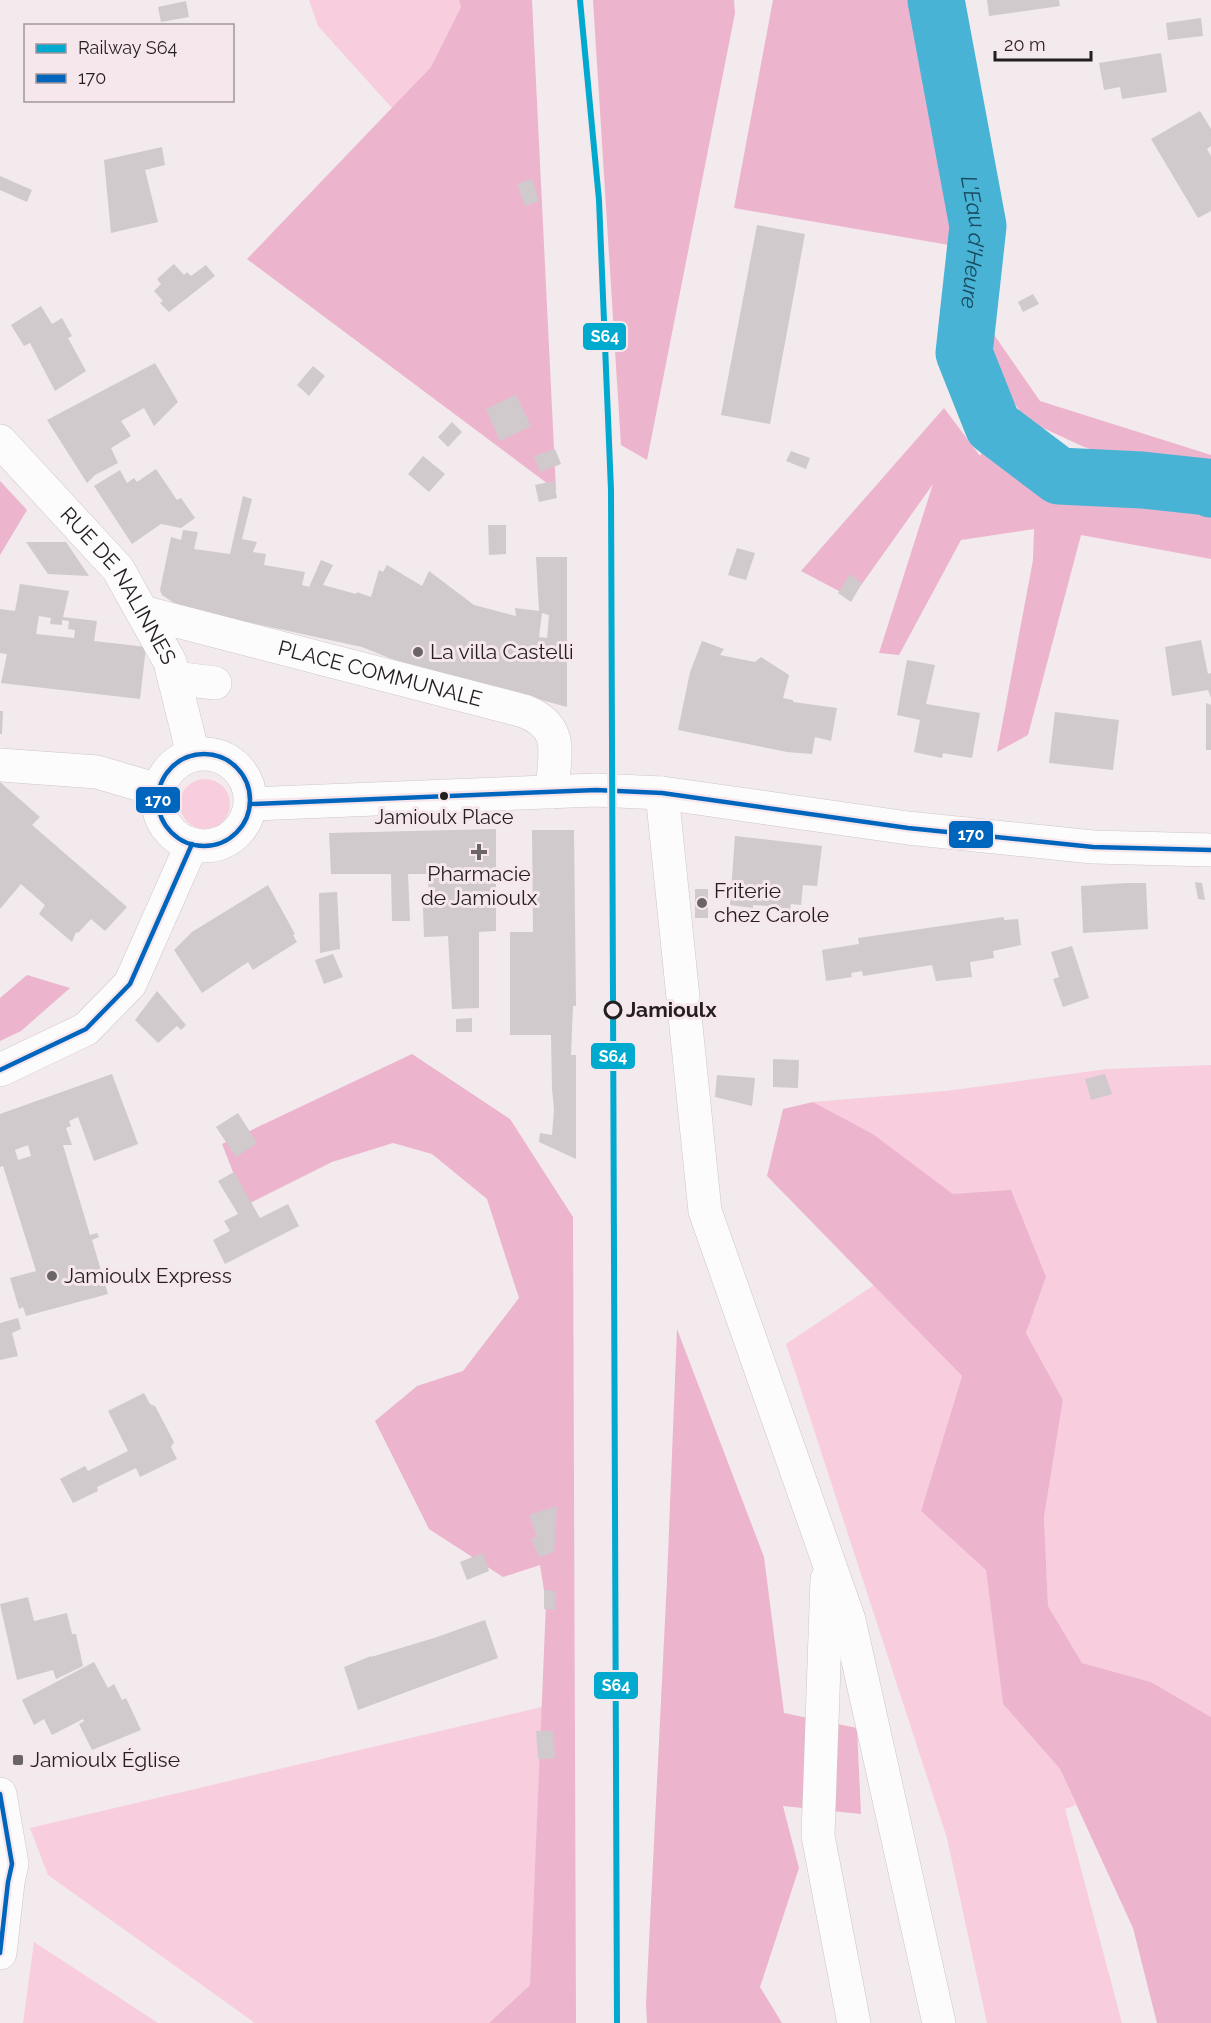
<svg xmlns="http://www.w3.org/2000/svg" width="1211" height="2023" font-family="Raleway,sans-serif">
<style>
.green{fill:#f8cdde}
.forest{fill:#edb4cd}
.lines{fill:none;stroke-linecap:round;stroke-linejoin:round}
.river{stroke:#49b3d6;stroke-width:57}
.building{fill:#d0cacc;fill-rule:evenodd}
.minor-casing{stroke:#cdc6c9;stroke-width:34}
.minor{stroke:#fdfcfc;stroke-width:33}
.bus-1-casing{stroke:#f6e7ec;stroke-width:9}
.bus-1{stroke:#0065bd;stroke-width:4.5}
.rail-1-casing{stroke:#f6e7ec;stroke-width:10}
.rail-1{stroke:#00a9ce;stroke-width:6}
.poi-dot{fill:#6c6568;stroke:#f6e7ec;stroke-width:2}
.bus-dot{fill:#241e20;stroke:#f6e7ec;stroke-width:2}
.stop-dot{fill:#f6e7ec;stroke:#241e20;stroke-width:3}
.labels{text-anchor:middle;stroke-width:6;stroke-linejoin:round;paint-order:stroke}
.bus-label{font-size:20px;fill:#241e20;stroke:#f6e7ec}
.street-label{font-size:21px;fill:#241e20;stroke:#f6e7ec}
.poi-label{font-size:21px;fill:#241e20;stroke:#f6e7ec;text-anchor:start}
.stop-label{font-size:21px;font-weight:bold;fill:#241e20;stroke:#f6e7ec;text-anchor:start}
.water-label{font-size:22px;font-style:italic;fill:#184b5f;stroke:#f6e7ec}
.line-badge{stroke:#f6e7ec;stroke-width:2}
.badge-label{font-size:16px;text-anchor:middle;font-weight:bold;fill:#fff}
</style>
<rect width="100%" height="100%" fill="#f2eaed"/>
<!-- green -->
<g class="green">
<polygon points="309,0 459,0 461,7 431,67 392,108 318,26"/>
<circle cx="205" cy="804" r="25"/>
<polygon points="1211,1065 1211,1717 1151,1682 1082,1663 1048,1606 1044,1517 1063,1400 1026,1333 1046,1277 953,1194 873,1134 813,1102 946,1091 1107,1069"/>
<polygon points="874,1285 962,1376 921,1511 986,1569 1003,1704 1060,1769 1076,1805 1065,1809 1122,2023 987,2023 947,1838 786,1344"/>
<polygon points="542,1707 530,1985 489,2023 255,2023 48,1875 30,1828"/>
<polygon points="34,1942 158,2023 23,2023"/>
</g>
<!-- forest -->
<g class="forest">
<polygon points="459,0 532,0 556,490 247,259 431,67 461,7"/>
<polygon points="593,0 734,0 735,13 647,460 621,445"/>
<polygon points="773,0 917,0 946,115 955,246 734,208"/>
<polygon points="990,329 1040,401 1211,455 1211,488 1084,447 1026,420 972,342"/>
<polygon points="944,408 980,456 998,418 1112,489 1211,507 1211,559 1081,535 1028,735 997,752 1033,560 1034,529 961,540 899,655 879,653 933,484 852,598 801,571"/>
<polygon points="0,481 27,510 0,555"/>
<polygon points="27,975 70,988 21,1031 0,1041 0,998"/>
<polygon points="412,1054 510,1119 573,1217 576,2023 489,2023 530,1985 546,1603 540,1565 503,1577 429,1529 375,1421 417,1386 463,1371 519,1298 487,1199 432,1154 393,1143 332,1162 246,1205 222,1144"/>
<polygon points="813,1102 873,1134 953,1194 1011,1190 1046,1277 1026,1333 1063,1400 1044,1517 1048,1606 1082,1663 1151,1682 1211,1717 1211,2023 1157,2023 1133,1928 1060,1769 1003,1704 986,1570 921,1511 962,1376 767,1176 783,1109"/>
<polygon points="677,1329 764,1557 784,1713 857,1728 861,1814 783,1806 799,1868 760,1987 782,2023 647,2023 646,2003 667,1580"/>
</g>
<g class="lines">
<!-- river -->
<path class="river" id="s1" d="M936,0L978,226L964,353L993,426L1059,476L1142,480L1207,487L1211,489"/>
</g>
<!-- building -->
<g class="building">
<polygon points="987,0 1059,0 1060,6 989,16"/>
<polygon points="186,1 189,17 161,22 158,7"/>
<polygon points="1201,18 1203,36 1168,40 1166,23"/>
<polygon points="1161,53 1167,92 1122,99 1120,87 1104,90 1099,63"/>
<polygon points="1200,111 1211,129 1211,146 1207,149 1211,156 1211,211 1198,218 1151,139"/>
<polygon points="162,147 165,165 145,170 158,222 111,233 104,160"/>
<polygon points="0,176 32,190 27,202 0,190"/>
<polygon points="532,179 539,201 525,206 517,184"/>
<polygon points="757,225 805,234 770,424 721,415"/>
<polygon points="174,264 184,275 187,272 191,276 206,265 215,276 169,312 160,303 163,301 154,291 161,284 157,279"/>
<polygon points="1033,294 1039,304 1023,312 1018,302"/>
<polygon points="41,306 52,324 62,318 72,336 68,338 86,371 55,391 30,343 24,346 11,325"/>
<polygon points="155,363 178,402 154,426 144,408 121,421 131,436 111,448 118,463 95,475 87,483 47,420"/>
<polygon points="313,366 325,376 309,396 297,385"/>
<polygon points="516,395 531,426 500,441 486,409"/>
<polygon points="452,422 462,432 448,447 438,437"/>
<polygon points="555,449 561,464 540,472 534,456"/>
<polygon points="791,451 810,458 806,469 786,461"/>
<polygon points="423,456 445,474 429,492 408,474"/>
<polygon points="156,469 177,500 181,498 195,518 181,528 161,524 132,544 94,486 120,470 127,483 134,478 137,482"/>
<polygon points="554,481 557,498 539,502 535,485"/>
<path d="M243,496L252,499L242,539L257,542L253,552L266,554L264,565L305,572L302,585L309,587L321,560L333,565L323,585L356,594L357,592L371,597L379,570L383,572L387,565L422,586L429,571L474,605L516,616L515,608L539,611L536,557H567V707L392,659L362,647L182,608L162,595L160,590L171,537L181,540L183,530L198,532L194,549L230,554ZM542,613L549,615L547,638L539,637Z"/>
<polygon points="488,525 506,525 506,554 489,555"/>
<polygon points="26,542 66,542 89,576 48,574"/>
<polygon points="737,548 755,553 746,580 728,575"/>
<polygon points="850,574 862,583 851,602 838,593"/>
<path d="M20,584L69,591L63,617L97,621L94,641L146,647L140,699L1,683L7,654L0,653V609L15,611ZM39,616L51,618L50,624L62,625V620L69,621L68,629L75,630L74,638L36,634Z"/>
<polygon points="1201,640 1208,674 1211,673 1211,698 1208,690 1172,696 1165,647"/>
<polygon points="702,641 724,649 720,655 755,662 761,657 789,675 783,698 793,700 793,702 837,708 831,741 815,737 812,754 787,752 678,730 690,672"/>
<polygon points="907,660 935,665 926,704 980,713 972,758 943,753 942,758 914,752 920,720 897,715"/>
<polygon points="1206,703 1211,705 1211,750 1206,750"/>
<polygon points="0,711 3,711 2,734 0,734"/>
<polygon points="1055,712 1119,720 1113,770 1049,763"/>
<polygon points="0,782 40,817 32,825 127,907 105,931 91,919 78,933 76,932 72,942 39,914 45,905 21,884 0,909"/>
<path d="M496,829V931L479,932V1008L452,1009L448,936L424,937L423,908V899L429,898L428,874H408L410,921H392L391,874H331L329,833ZM475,875V882H446V876Z"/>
<polygon points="532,830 574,830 576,1006 573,1006 571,1055 576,1055 576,1159 539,1142 540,1133 552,1135 554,1109 552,1089 551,1035 510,1035 510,932 533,932"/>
<polygon points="735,836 822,846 817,886 803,885 801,905 791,904 790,910 768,906 753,905 753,908 730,905"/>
<polygon points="1195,882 1202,883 1205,900 1198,899"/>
<polygon points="1127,883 1146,883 1148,929 1083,933 1081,886"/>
<polygon points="268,885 295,934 293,935 297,942 253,970 248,962 202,993 174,950 192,932"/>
<rect x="695" y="889" width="13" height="29"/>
<polygon points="337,892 340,949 320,953 319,893"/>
<polygon points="1004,917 1004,920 1018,919 1021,945 993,951 994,958 970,962 972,977 936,981 932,965 863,976 862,971 851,973 852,977 826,981 822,950 859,944 858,938"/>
<polygon points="1072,946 1089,998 1063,1007 1053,979 1059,977 1051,952"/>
<polygon points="333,954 343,977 324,984 315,960"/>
<polygon points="157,991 186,1025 181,1030 177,1026 158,1043 135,1020"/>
<polygon points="472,1018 472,1032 456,1032 456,1019"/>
<polygon points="773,1059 799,1060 798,1088 773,1087"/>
<path d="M112,1074L138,1144L94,1161L78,1117L69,1121L71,1126L66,1128L72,1145H63L90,1235L97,1233L99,1237L92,1240L108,1294L26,1316L23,1307L19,1309L10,1278L36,1271L3,1166L0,1167V1114ZM28,1145L31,1156L18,1160L15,1150Z"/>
<polygon points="1105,1074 1112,1094 1091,1100 1085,1079"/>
<polygon points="717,1075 755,1078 752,1106 715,1097"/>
<polygon points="238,1113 257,1143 236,1157 216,1127"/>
<polygon points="234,1172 260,1218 288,1204 299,1226 225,1264 213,1240 230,1231 224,1221 238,1214 218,1181"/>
<polygon points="18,1318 21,1329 12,1333 18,1356 0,1360 0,1323"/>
<polygon points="144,1393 150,1404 155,1406 174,1442 171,1447 177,1459 140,1477 136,1468 97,1487 98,1491 73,1503 60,1479 85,1466 88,1471 128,1451 108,1411"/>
<polygon points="557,1506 554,1552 539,1557 531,1538 537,1537 529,1515"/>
<polygon points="483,1553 489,1571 467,1580 460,1562"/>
<polygon points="544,1590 556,1591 555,1610 544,1609"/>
<polygon points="28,1597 34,1621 67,1613 72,1634 76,1634 83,1666 56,1679 53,1670 17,1680 0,1604"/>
<polygon points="485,1620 498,1658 358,1710 344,1667 371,1656 371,1657 434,1638"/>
<polygon points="94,1662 108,1688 114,1684 122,1700 126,1698 141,1730 92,1750 79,1724 84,1721 83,1719 52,1735 44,1719 34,1725 22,1700"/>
<polygon points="536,1731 553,1731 555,1758 538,1759"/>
</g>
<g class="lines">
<defs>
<g id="minor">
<path id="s2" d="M0,441L118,569L170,662L193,754"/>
<path id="s3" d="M142,612L524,711C566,727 554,755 552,792"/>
<polyline points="174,678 215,683"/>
<circle cx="204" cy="800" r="46"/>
<polyline points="0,765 97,772 158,790"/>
<polyline points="662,793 705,1211 849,1620 939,2023"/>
<polyline points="251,804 596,790 662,793 908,828 1093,847 1211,850"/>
<polyline points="0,1070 86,1029 130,984 192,844"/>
<polyline points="827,1579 818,1836 854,2023"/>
<polyline points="0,1794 12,1864 8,1882 0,1953"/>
</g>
</defs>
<!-- minor casing -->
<use href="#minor" class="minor-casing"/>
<!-- minor -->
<use href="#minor" class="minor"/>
<defs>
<g id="bus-1">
<circle cx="204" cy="800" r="46"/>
<polyline points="251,804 596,790 662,793 908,828 1093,847 1211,850"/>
<polyline points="0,1070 86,1029 130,984 192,844"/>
<polyline points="0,1794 12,1864 8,1882 0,1953"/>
</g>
</defs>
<!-- bus-1 casing -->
<use href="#bus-1" class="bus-1-casing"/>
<!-- bus-1 -->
<use href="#bus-1" class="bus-1"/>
<defs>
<polyline id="rail-1" points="580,0 599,200 611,490 617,2023"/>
</defs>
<!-- rail-1 casing -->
<use href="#rail-1" class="rail-1-casing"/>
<!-- rail-1 -->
<use href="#rail-1" class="rail-1"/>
</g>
<!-- markers -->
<g class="poi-dot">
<circle cx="418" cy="652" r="6"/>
<path d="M476 843h6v6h6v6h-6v6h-6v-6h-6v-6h6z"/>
<circle cx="702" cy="903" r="6"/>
<circle cx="52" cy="1276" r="6"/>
<rect x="12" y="1754" width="12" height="12" rx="3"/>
</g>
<circle class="bus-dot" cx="444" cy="796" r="5"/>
<circle class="stop-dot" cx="613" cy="1010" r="8"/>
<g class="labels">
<!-- bus labels -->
<g class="bus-label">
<text x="444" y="824">Jamioulx Place</text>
</g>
<!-- street labels -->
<g class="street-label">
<text dy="7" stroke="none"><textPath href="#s2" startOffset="188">RUE DE NALINNES</textPath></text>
<text dy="7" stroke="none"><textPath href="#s3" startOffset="246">PLACE COMMUNALE</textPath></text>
</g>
<!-- poi labels -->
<g class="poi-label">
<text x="430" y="659">La villa Castelli</text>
<text x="479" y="881" text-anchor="middle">Pharmacie<tspan x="479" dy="24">de Jamioulx</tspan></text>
<text x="714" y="898">Friterie<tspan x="714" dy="24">chez Carole</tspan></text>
<text x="64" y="1283">Jamioulx Express</text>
<text x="30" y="1767">Jamioulx Église</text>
</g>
<!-- stop labels -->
<g class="stop-label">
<text x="626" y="1017">Jamioulx</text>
</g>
<!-- water labels -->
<g class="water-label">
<text dy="8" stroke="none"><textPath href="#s1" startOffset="246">L'Eau d'Heure</textPath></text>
</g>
</g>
<g class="line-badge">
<rect x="582" y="322" width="45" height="29" rx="6" fill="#00a9ce"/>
<rect x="135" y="786" width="46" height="28" rx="6" fill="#0065bd"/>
<rect x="948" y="820" width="46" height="29" rx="6" fill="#0065bd"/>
<rect x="590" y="1042" width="46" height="28" rx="6" fill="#00a9ce"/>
<rect x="593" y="1671" width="46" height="29" rx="6" fill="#00a9ce"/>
</g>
<g class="badge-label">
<text x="605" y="342">S64</text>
<text x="158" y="806">170</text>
<text x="971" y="840">170</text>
<text x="613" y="1062">S64</text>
<text x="616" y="1691">S64</text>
</g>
<!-- legend -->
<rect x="24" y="24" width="210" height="78" fill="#f6e7ec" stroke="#a2979a" stroke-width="1.5"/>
<rect x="36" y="44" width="30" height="9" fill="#00a9ce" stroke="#a2979a" stroke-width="1.5"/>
<text x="78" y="54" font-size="18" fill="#241e20">Railway S64</text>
<rect x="36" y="74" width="30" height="9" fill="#0065bd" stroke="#a2979a" stroke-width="1.5"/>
<text x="78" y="84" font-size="18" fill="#241e20">170</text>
<!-- scale -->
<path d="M995 51v9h96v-9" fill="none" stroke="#241e20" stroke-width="3"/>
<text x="1004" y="51" font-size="18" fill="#241e20" stroke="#f6e7ec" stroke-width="4.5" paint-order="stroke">20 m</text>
</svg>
